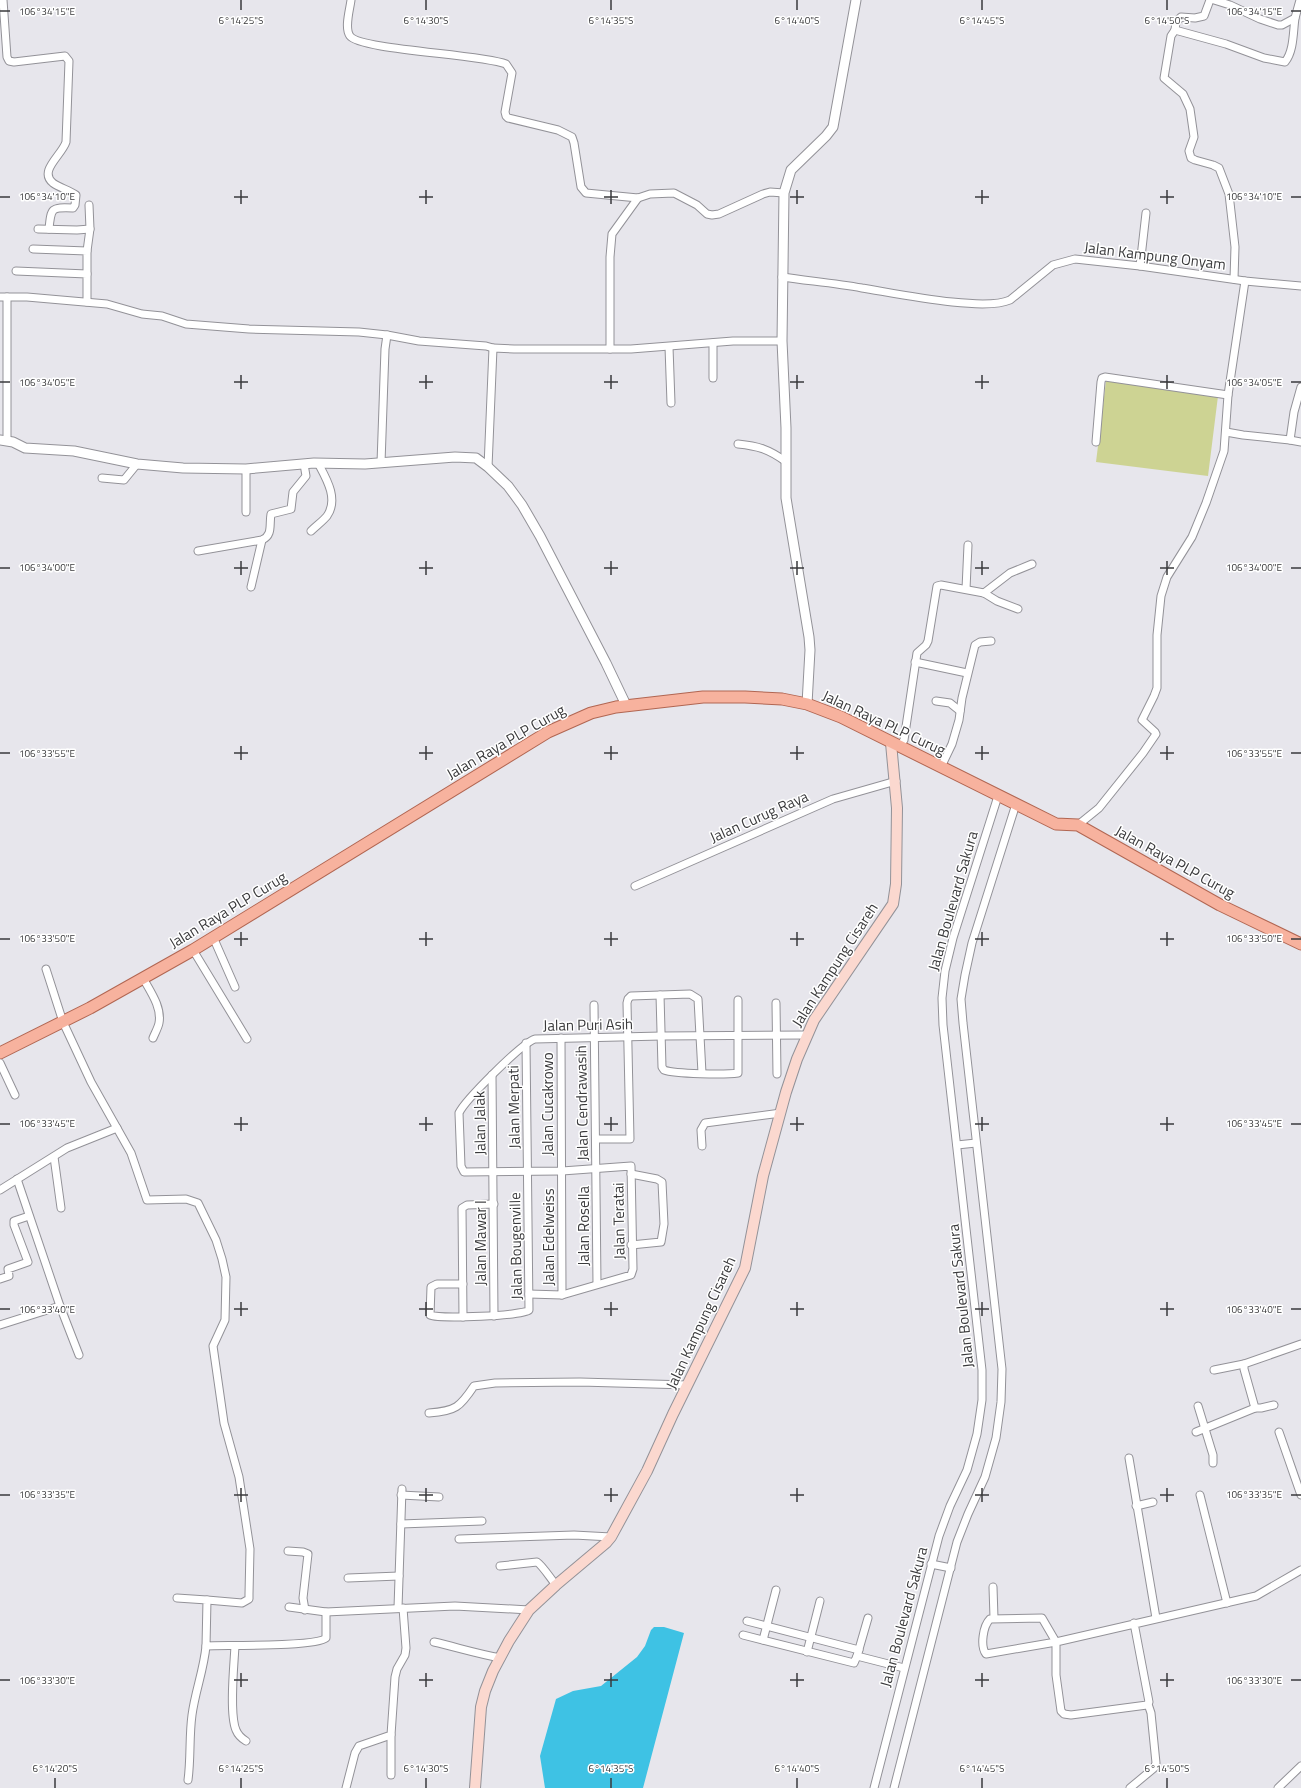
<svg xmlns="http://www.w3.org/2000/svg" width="1301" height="1788" font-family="'Titillium Web',sans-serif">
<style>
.green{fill:#cdd393}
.water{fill:#3ec2e4}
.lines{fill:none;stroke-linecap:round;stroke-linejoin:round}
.minor-casing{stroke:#939298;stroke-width:9}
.tertiary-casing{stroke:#939298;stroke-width:11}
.secondary-casing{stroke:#939298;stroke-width:12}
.primary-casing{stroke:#b16652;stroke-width:13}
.minor{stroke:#fff;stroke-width:7}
.tertiary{stroke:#fff;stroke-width:9}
.secondary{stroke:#fbd8cf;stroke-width:10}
.primary{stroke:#f7b29e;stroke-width:11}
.ticks{fill:none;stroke:#3a3a3c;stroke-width:1.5}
.labels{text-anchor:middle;stroke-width:3;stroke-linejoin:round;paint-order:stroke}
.street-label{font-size:15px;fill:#3a3a3c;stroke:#fff}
.ticks-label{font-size:10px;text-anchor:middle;fill:#3a3a3c;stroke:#fff;stroke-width:3;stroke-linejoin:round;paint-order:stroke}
</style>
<rect width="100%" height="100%" fill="#e7e6ec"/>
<!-- green -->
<polygon class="green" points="1106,381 1218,396 1208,476 1096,462"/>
<!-- water -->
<polygon class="water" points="654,1627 664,1627 684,1633 643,1788 545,1788 540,1756 556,1699 573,1691 601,1686 637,1657 645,1646 651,1630"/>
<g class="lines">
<defs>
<g id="minor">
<path d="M3,0L7,57L9,61L14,62L65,56L69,61L66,142C62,155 38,171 53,183C60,188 69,190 76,195L75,205L73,208C51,207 51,208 49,229"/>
<path d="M351,0C350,9 344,28 350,36C360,50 480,54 506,64L512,73L505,112L506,116L508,118L558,130L572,137L574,143L581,187L586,193L638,198L650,194L674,193L697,205L707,214L712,215L719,214L763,194L770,192L784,193"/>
<polyline points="1214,0 1230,5 1260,19 1278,25 1282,25 1295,18 1300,0"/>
<polyline points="1175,30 1176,22 1181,17 1195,18 1204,16 1210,0"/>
<polyline points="38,229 77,230 90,229"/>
<polyline points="33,249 87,251 87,274"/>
<polyline points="87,251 90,229 89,205"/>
<polyline points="1140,266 1146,213"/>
<polyline points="16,271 87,274 87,302"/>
<path d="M782,277C809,281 835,283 862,288C894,293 983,312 1010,300L1053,265L1075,259L1140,266L1245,281L1301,286"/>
<path d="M1234,279L1235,247L1229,194L1219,168L1213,165L1195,160L1191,158L1189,151L1194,137L1190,109L1183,94L1164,78L1171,36L1175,30L1226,44L1264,58L1285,62C1294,51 1293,32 1295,18"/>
<polyline points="0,297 27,297 107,304 142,314 162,316 186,324 249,329 359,332 387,335"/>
<polyline points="7,297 7,441"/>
<polyline points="713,343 713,378"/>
<polyline points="669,347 671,403"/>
<polyline points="610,349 610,257 612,234 638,198"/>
<polyline points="1226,432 1243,435 1290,440 1294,412 1301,387"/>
<polyline points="1290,440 1301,442"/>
<polyline points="1096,442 1101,382 1102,378 1105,377 1228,395"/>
<path d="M738,444C758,446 768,449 785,461"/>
<polyline points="381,463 385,349 387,335 419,341 486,346 493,348"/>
<polyline points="488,467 493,348 514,349 631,349 733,341 782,341"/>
<polyline points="102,478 124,480 137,464"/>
<polyline points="246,512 246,469"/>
<path d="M311,531C316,526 323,521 327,516C339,499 326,478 318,463"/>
<path d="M198,551L262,540C273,535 269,525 271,514L291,509L293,492L306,476L304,464"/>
<polyline points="251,587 262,540"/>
<polyline points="966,589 968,545"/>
<polyline points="984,593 1010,573 1032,564"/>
<polyline points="915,662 967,673"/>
<polyline points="936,701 950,703 960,711"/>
<polyline points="899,747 904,740 917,653 926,645 928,641 937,586 941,585 984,593 997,601 1018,609"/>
<polyline points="941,767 952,744 959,720 962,698 975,645 980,642 991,641"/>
<polyline points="1078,825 1099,808 1143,753 1156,734 1155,732 1142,720 1154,696 1157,688 1157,635 1161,596 1167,577 1192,537 1206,503 1224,451 1228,395 1245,281"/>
<polyline points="635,886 833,799 896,781"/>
<polyline points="213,937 235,987"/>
<polyline points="193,950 247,1039"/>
<polyline points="46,969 63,1022 91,1082 131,1153 147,1200 186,1199 198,1203 216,1240 222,1259 226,1277 225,1320 213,1346 224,1423 239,1477 250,1549 249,1594 249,1599 242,1603 207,1600"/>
<path d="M143,978C150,991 162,1007 159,1023C158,1028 155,1033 153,1038"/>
<path d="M660,995L662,1067L664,1070C675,1074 725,1075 738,1073V1000"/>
<polyline points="776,1003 777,1074"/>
<polyline points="594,1005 597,1284"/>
<polyline points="0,1063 15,1095"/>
<polyline points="492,1075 494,1316"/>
<polyline points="596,1139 630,1139 627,1003 628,999 631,996 690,994 698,999 702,1073"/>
<polyline points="957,1145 976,1143"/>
<polyline points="702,1146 701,1130 705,1123 781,1113"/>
<polyline points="54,1157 61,1208"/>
<polyline points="631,1174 657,1179 662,1182 664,1224 661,1242 631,1245"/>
<polyline points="17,1179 60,1306 79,1355"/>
<polyline points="0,1190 67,1148 117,1128"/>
<polyline points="0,1279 9,1276 8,1269 28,1262 14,1225 14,1221 29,1216"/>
<path d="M463,1284H437L431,1287L430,1315C440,1319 523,1316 529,1310L526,1043"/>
<polyline points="529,1294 562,1295 561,1038"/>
<path d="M562,1295L631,1275L633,1269L631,1166L562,1171L464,1172L461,1166L459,1113C465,1100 522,1043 535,1039L662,1036L807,1035"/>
<polyline points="463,1317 462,1208 467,1205 494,1204"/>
<polyline points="0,1325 60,1306"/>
<polyline points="1214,1370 1244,1364"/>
<polyline points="1274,1405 1261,1408 1255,1408 1244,1369 1244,1364 1301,1344"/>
<polyline points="1198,1406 1213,1455 1213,1463"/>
<path d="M429,1413C456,1411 460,1407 474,1386L495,1383L580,1382L688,1385"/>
<polyline points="1196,1432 1255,1408"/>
<polyline points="1279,1432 1301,1495"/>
<polyline points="1129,1458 1156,1618"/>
<polyline points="401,1495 439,1497"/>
<polyline points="1200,1495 1227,1603"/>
<polyline points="1136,1506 1153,1502"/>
<polyline points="401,1524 482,1521"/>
<polyline points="459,1539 574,1535 611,1537"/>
<polyline points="288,1551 303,1552 308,1554 303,1598 305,1610"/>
<polyline points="931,1564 951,1568"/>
<path d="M500,1566L537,1562C542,1565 551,1579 556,1585"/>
<polyline points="348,1578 399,1576"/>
<polyline points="993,1587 994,1618"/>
<path d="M177,1598L207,1600L206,1646C224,1645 316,1647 326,1638V1612"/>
<polyline points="289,1607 326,1612 455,1606 529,1610"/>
<polyline points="398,1608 402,1489"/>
<polyline points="747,1621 859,1650"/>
<path d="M1134,1623L1149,1702L1147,1705L1071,1715L1064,1714L1061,1711L1056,1675V1642L1042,1618L990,1619C983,1626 980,1646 986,1654L1056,1642L1256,1596L1301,1570"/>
<polyline points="743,1635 854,1663 857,1656 868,1618"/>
<polyline points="763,1640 776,1590"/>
<path d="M434,1642C456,1647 478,1654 501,1658"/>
<path d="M235,1646C234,1665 229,1714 236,1730C238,1735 241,1738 246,1741"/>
<polyline points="807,1652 820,1601"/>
<polyline points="857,1656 904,1668"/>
<polyline points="391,1735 391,1775"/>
<path d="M188,1780C191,1758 189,1737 192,1715C195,1692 204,1669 206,1646"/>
<polyline points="346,1788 355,1753 359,1746 391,1735 395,1677 397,1669 405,1655 406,1648 403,1608"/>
<polyline points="874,1788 939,1536 950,1506 967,1470 977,1434 982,1400 982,1370 943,1025 942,998 945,971 953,938 998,796"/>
<polyline points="894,1788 957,1542 968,1514 985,1477 996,1438 1001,1402 1002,1369 963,1023 961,999 965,975 972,943 1016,804"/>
<polyline points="1130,1788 1154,1768 1156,1763 1151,1713 1148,1704"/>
<polyline points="1278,1788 1301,1766"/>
</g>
<g id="tertiary">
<polyline points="0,440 13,442 25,448 74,451 137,464 183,468 246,469 314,463 365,464 455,457 476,458 488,467 508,486 522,505 540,536 606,663 626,705"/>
<polyline points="807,704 810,650 809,637 786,498 786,428 782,341 784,193 791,170 826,136 833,127 856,0"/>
</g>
<polyline id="secondary" points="475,1788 481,1707 485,1691 493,1671 509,1641 529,1610 556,1585 606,1543 611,1537 647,1471 673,1414 745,1268 763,1176 786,1092 797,1059 814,1020 893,904 896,884 897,808 891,743"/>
<polyline id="primary" points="0,1053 90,1008 193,950 548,732 591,713 616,707 703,697 745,697 782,699 807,704 841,717 1056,824 1078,825 1220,905 1301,944"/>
</defs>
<!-- minor casing -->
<use href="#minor" class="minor-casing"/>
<!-- tertiary casing -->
<use href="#tertiary" class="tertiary-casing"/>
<!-- secondary casing -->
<use href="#secondary" class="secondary-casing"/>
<!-- primary casing -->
<use href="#primary" class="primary-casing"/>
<!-- minor -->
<use href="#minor" class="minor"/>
<!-- tertiary -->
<use href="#tertiary" class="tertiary"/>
<!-- secondary -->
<use href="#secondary" class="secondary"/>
<!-- primary -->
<use href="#primary" class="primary"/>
</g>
<!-- ticks -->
<path class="ticks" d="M241,0V10M426,0V10M611,0V10M797,0V10M982,0V10M1167,0V10M0,11H10M1291,11H1301M241,190V204M426,190V204M611,190V204M797,190V204M982,190V204M1167,190V204M0,197H10M234,197H248M419,197H433M604,197H618M790,197H804M975,197H989M1160,197H1174M1291,197H1301M241,375V389M426,375V389M611,375V389M797,375V389M982,375V389M1167,375V389M0,382H10M234,382H248M419,382H433M604,382H618M790,382H804M975,382H989M1160,382H1174M1291,382H1301M241,561V575M426,561V575M611,561V575M797,561V575M982,561V575M1167,561V575M0,568H10M234,568H248M419,568H433M604,568H618M790,568H804M975,568H989M1160,568H1174M1291,568H1301M241,746V760M426,746V760M611,746V760M797,746V760M982,746V760M1167,746V760M0,753H10M234,753H248M419,753H433M604,753H618M790,753H804M975,753H989M1160,753H1174M1291,753H1301M241,932V946M426,932V946M611,932V946M797,932V946M982,932V946M1167,932V946M0,939H10M234,939H248M419,939H433M604,939H618M790,939H804M975,939H989M1160,939H1174M1291,939H1301M241,1117V1131M426,1117V1131M611,1117V1131M797,1117V1131M982,1117V1131M1167,1117V1131M0,1124H10M234,1124H248M419,1124H433M604,1124H618M790,1124H804M975,1124H989M1160,1124H1174M1291,1124H1301M241,1302V1316M426,1302V1316M611,1302V1316M797,1302V1316M982,1302V1316M1167,1302V1316M0,1309H10M234,1309H248M419,1309H433M604,1309H618M790,1309H804M975,1309H989M1160,1309H1174M1291,1309H1301M241,1488V1502M426,1488V1502M611,1488V1502M797,1488V1502M982,1488V1502M1167,1488V1502M0,1495H10M234,1495H248M419,1495H433M604,1495H618M790,1495H804M975,1495H989M1160,1495H1174M1291,1495H1301M241,1673V1687M426,1673V1687M611,1673V1687M797,1673V1687M982,1673V1687M1167,1673V1687M0,1680H10M234,1680H248M419,1680H433M604,1680H618M790,1680H804M975,1680H989M1160,1680H1174M1291,1680H1301M55,1778V1788M241,1778V1788M426,1778V1788M611,1778V1788M797,1778V1788M982,1778V1788M1167,1778V1788"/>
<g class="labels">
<!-- street labels -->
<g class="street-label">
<text transform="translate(1155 256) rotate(7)" y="5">Jalan Kampung Onyam</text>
<text transform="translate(884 723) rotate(25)" y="5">Jalan Raya PLP Curug</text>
<text transform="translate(506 742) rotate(-30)" y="5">Jalan Raya PLP Curug</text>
<text transform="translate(759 817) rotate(-24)" y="5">Jalan Curug Raya</text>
<text transform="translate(1175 862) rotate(29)" y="5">Jalan Raya PLP Curug</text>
<text transform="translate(953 901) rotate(-74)" y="5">Jalan Boulevard Sakura</text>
<text transform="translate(228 910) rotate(-31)" y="5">Jalan Raya PLP Curug</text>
<text transform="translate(835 965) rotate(-57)" y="5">Jalan Kampung Cisareh</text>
<text transform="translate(588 1025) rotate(-1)" y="5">Jalan Puri Asih</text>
<text transform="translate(582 1103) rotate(-91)" y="5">Jalan Cendrawasih</text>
<text transform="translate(548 1104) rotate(-90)" y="5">Jalan Cucakrowo</text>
<text transform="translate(514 1107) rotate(-91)" y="5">Jalan Merpati</text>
<text transform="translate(480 1123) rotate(-91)" y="5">Jalan Jalak</text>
<text transform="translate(619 1221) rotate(-91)" y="5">Jalan Teratai</text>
<text transform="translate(584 1226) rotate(-90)" y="5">Jalan Rosella</text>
<text transform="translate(549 1237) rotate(-90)" y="5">Jalan Edelweiss</text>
<text transform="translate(481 1243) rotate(-90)" y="5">Jalan Mawar I</text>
<text transform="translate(516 1246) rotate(-91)" y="5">Jalan Bougenville</text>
<text transform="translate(961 1296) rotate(-96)" y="5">Jalan Boulevard Sakura</text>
<text transform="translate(701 1323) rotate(-65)" y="5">Jalan Kampung Cisareh</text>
<text transform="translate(904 1617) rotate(-75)" y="5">Jalan Boulevard Sakura</text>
</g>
</g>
<g class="ticks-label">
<text x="1254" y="15">106°34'15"E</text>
<text x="47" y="15">106°34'15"E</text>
<text x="241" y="24">6°14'25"S</text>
<text x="426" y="24">6°14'30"S</text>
<text x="611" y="24">6°14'35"S</text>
<text x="797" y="24">6°14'40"S</text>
<text x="982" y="24">6°14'45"S</text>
<text x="1167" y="24">6°14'50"S</text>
<text x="1254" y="200">106°34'10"E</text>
<text x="47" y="200">106°34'10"E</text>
<text x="1254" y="386">106°34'05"E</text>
<text x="47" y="386">106°34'05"E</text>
<text x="1254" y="571">106°34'00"E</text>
<text x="47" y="571">106°34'00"E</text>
<text x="1254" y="757">106°33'55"E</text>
<text x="47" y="757">106°33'55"E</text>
<text x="1254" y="942">106°33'50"E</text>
<text x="47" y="942">106°33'50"E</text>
<text x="1254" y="1127">106°33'45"E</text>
<text x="47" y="1127">106°33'45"E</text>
<text x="1254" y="1313">106°33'40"E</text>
<text x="47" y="1313">106°33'40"E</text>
<text x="1254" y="1498">106°33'35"E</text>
<text x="47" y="1498">106°33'35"E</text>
<text x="1254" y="1684">106°33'30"E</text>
<text x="47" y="1684">106°33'30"E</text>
<text x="55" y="1772">6°14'20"S</text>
<text x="241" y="1772">6°14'25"S</text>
<text x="426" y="1772">6°14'30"S</text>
<text x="611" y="1772">6°14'35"S</text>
<text x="797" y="1772">6°14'40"S</text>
<text x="982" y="1772">6°14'45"S</text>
<text x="1167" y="1772">6°14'50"S</text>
</g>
</svg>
